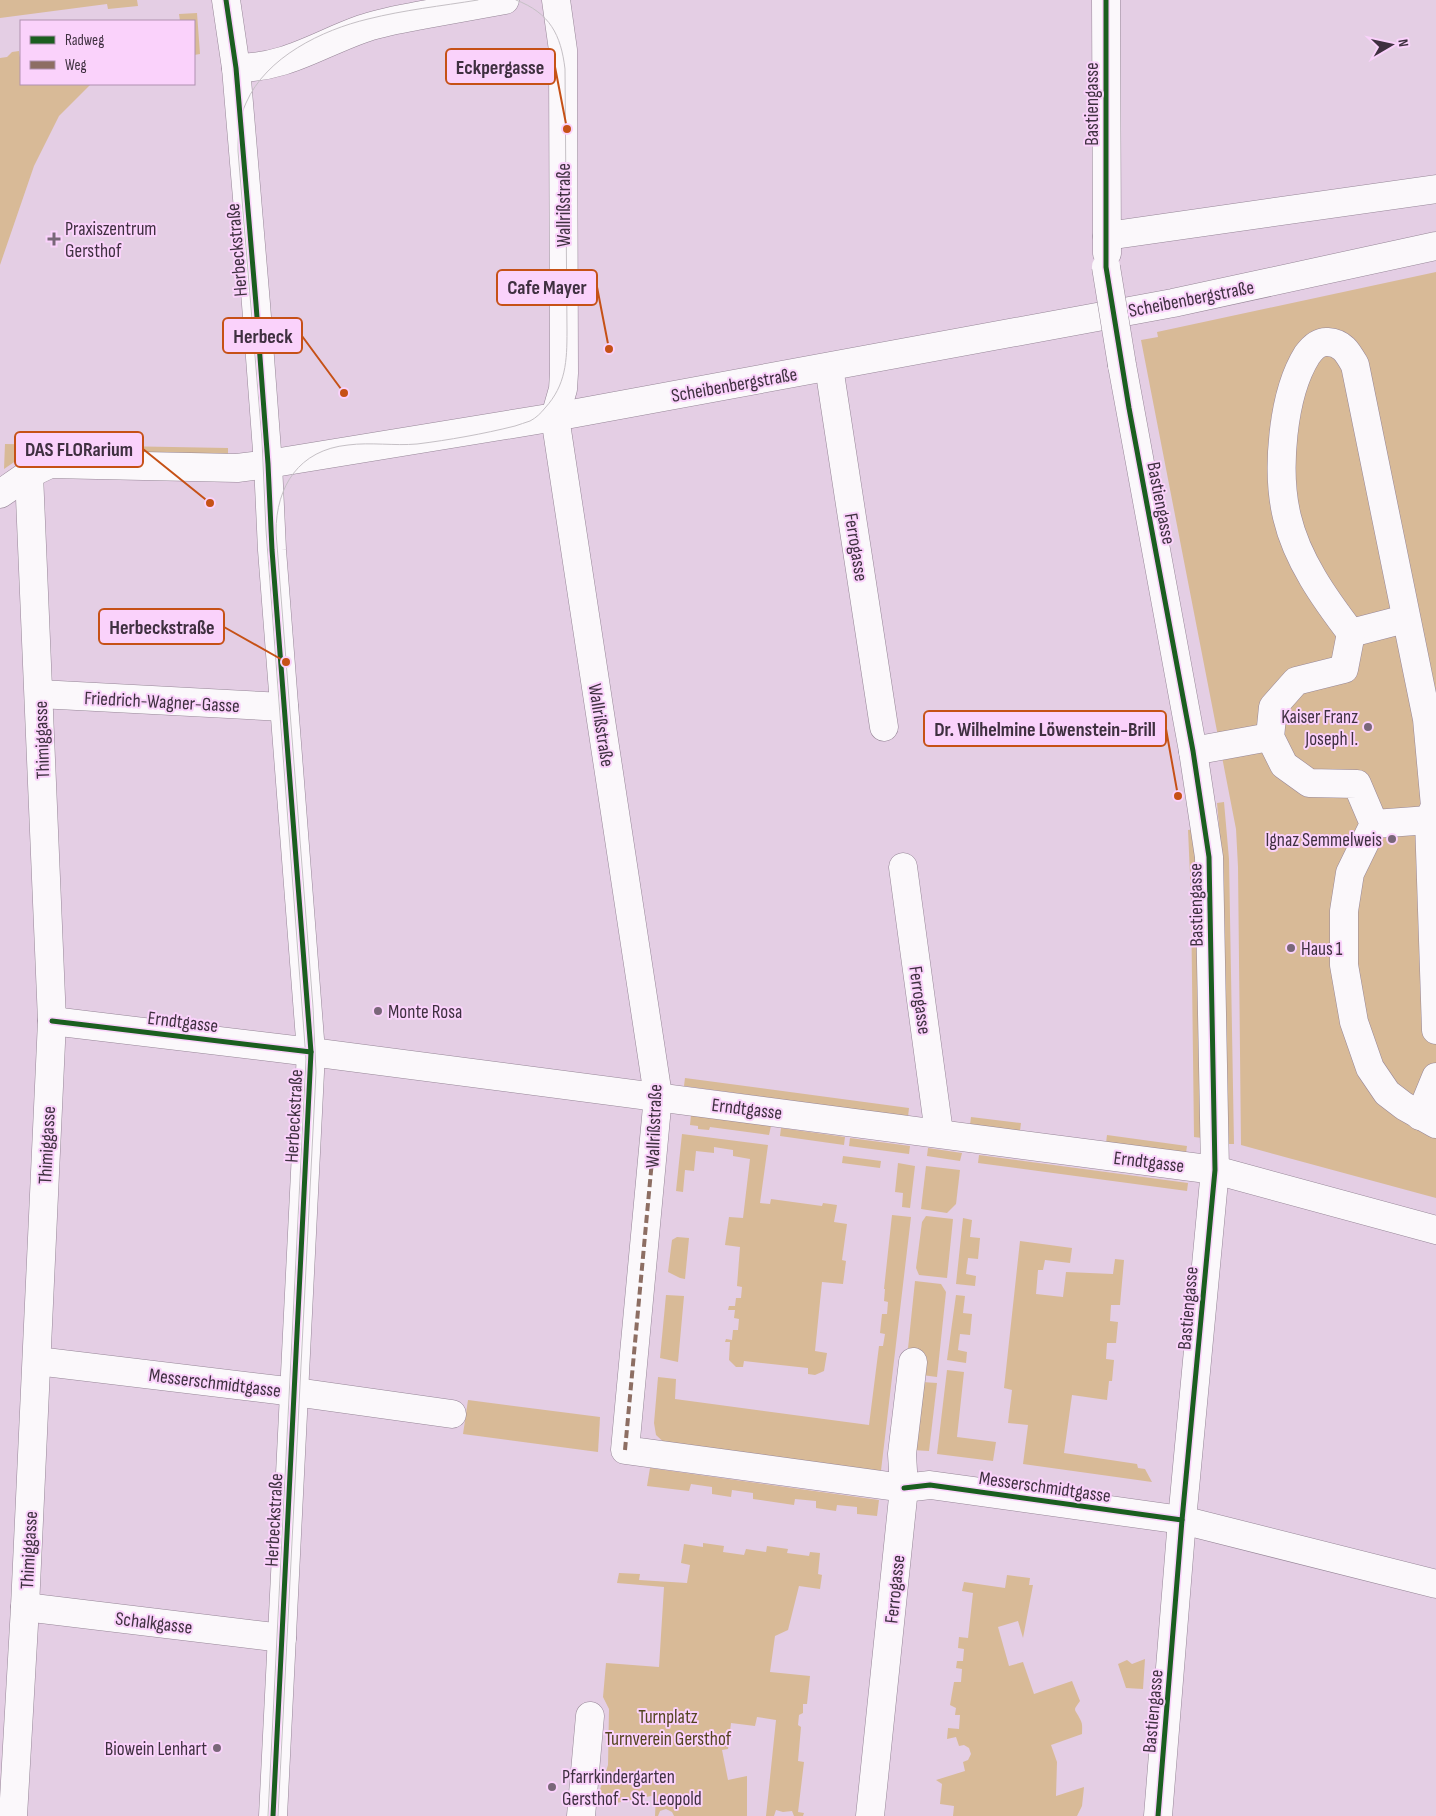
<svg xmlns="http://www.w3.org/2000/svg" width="1436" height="1816" font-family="'Sofia Sans Condensed',sans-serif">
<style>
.green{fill:#d8ba97}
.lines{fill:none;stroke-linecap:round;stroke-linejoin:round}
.minor-casing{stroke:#968697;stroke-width:29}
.minor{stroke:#fbf8fb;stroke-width:28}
.tram{stroke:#c5c0c5;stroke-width:1}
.minor-bridge-casing{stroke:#968697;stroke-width:29;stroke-linecap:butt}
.minor-bridge{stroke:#fbf8fb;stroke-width:28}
.quiet{stroke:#8d6e63;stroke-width:4;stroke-dasharray:8 4;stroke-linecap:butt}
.cycleway-casing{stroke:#fad2fb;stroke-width:8}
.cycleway{stroke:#1b5e20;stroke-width:5}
.poi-dot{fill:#796779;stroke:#fad2fb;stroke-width:2}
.labels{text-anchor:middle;stroke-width:4;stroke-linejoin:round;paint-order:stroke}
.street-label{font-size:19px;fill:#3f3040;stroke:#fad2fb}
.poi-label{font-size:19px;fill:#3f3040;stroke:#fad2fb;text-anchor:start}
.park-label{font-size:19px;fill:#544420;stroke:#fad2fb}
.leader{fill:none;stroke:#c65116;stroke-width:2}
.callout-dot{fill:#c65116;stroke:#fad2fb;stroke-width:2}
.callout{fill:#fad2fb;stroke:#c65116;stroke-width:2}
.callout-label{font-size:20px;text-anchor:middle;font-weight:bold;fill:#3f3040}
</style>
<rect width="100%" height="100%" fill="#e4cee4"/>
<!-- green -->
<g class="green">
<polygon points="0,0 137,0 138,6 108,9 107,4 0,18"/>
<polygon points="197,13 200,54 194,55 194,21 180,21 179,14"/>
<polygon points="19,51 21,64 21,84 91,84 59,116 34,166 0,265 0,58 7,57 12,52"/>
<polygon points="1436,272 1436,1198 1241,1145 1238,867 1236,829 1141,340 1158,337 1157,332"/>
<polygon points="5,444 228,448 228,455 42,451 20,458 4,469"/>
<polygon points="1224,802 1229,859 1234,1144 1228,1144 1222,860 1217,803"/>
<polygon points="1195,829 1202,1138 1194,1137 1191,897 1188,830"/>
<polygon points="685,1078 909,1108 908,1117 684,1086"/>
<polygon points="691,1115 771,1126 769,1135 710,1127 709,1130 698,1129 698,1126 690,1125"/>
<polygon points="971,1117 1021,1123 1020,1131 970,1125"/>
<polygon points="781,1128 845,1137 844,1145 780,1136"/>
<polygon points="682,1134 768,1145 760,1203 770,1204 771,1199 822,1206 823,1203 837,1205 834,1222 847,1224 842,1260 846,1261 843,1284 822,1282 815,1351 827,1353 824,1371 815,1375 808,1374 808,1368 744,1361 743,1367 736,1367 729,1360 730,1342 725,1342 726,1339 732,1340 733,1330 738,1330 739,1319 734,1318 735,1310 728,1310 729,1306 735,1306 736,1298 741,1298 742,1287 737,1286 740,1247 725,1245 729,1217 743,1218 750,1159 733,1156 733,1150 714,1147 714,1153 696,1151 694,1171 685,1170 683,1192 676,1191"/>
<polygon points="1107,1135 1187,1146 1186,1153 1106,1143"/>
<polygon points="850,1138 910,1146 909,1154 849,1146"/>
<polygon points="928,1148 962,1153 960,1161 927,1156"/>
<polygon points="979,1155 1188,1183 1187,1191 978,1163"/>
<polygon points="843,1156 881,1161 880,1168 842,1163"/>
<polygon points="898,1163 915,1166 910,1208 902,1207 903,1193 895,1192"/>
<polygon points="926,1166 960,1170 956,1204 947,1213 921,1209"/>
<polygon points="892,1215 911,1217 880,1479 668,1446 656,1435 654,1423 658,1377 676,1379 675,1399 869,1425 879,1346 883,1346 885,1334 880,1333 882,1314 887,1314 888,1302 884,1301 885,1289 884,1289"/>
<polygon points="926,1216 953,1219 947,1278 919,1275 916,1268 922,1222"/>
<polygon points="963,1218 972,1220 970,1237 980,1238 978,1259 968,1258 966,1274 976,1276 975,1286 956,1284"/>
<polygon points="677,1237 689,1238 685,1279 680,1278 668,1272 672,1240"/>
<polygon points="1020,1241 1072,1248 1070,1263 1045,1260 1043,1270 1038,1270 1036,1294 1063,1297 1066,1272 1113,1274 1115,1259 1124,1260 1120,1305 1111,1305 1110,1321 1118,1322 1116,1343 1107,1343 1106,1359 1114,1360 1112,1381 1109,1381 1107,1400 1072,1395 1064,1453 1137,1464 1138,1468 1145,1469 1152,1482 1023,1464 1028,1425 1008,1423 1012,1390 1004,1388"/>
<polygon points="915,1281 941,1284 946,1292 937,1377 922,1375 907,1358"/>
<polygon points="666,1295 684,1296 678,1362 660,1358"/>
<polygon points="956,1295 965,1296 963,1313 972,1314 970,1335 960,1334 958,1350 967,1352 966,1363 947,1360"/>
<polygon points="947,1370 964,1372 957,1437 996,1442 993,1461 937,1454"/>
<polygon points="922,1382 937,1383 929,1451 912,1450"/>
<polygon points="468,1400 600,1417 598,1452 463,1434"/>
<polygon points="650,1468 879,1500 877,1516 857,1514 857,1507 837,1505 836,1511 816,1508 816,1501 795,1499 794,1505 753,1499 753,1493 732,1490 731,1497 712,1494 712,1487 691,1484 689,1491 647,1486"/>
<polygon points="703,1543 724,1546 723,1552 744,1555 746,1549 766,1552 767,1546 788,1549 787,1553 809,1556 810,1552 820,1553 818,1574 822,1575 820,1589 799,1586 788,1630 775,1636 770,1672 810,1676 807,1704 803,1704 803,1713 799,1715 798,1725 801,1727 798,1761 804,1762 798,1812 804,1813 803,1816 794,1816 792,1811 783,1812 776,1810 774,1816 766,1816 776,1720 757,1717 755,1726 731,1723 728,1749 722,1750 728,1780 747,1776 747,1816 674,1816 672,1812 666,1809 660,1811 658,1816 655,1816 656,1795 616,1803 596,1802 608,1765 609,1709 603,1697 606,1663 659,1667 664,1587 617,1583 619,1573 640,1574 639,1580 687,1583 690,1565 681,1563 684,1544 703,1547"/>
<path d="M1007,1575L1030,1578L1029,1585H1033L1023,1638L1018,1621L998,1627L1009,1666L1023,1662L1034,1694L1072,1681L1080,1701C1072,1712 1075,1708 1080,1719C1083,1724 1082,1728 1082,1734L1051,1745L1057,1762L1056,1796L1084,1787L1082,1806L1077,1816H953L954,1806L940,1804L942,1784L936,1780L965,1771L963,1762L968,1760L971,1754L969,1748L964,1745L959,1746L956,1737L947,1739L948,1728L959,1729L960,1715H955L956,1708L950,1705L954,1682H961L962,1669L956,1668L957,1661H963L964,1649L958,1648L959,1637L968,1638L973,1593L962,1591L964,1582L1005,1588Z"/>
<polygon points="1145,1659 1143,1689 1126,1688 1118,1664 1127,1660 1132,1664"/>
</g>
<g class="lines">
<defs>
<g id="minor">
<polyline points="226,0 236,68 256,304 268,464 272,550 311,1052 273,1816"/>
<polyline points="556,0 563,50 564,373 563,389 555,417 658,1096 625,1450 904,1488 930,1485 1182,1520 1436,1584"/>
<polyline points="1106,0 1107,253"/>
<path d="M236,68C286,68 317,45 362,29C381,22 402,19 422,15C449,10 477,5 505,0"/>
<polyline points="1107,236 1436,189"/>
<polyline points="1122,365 1193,751 1209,857 1215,1170 1182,1520 1158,1816"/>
<polyline points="829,367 884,727"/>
<polyline points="0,494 29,474 50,464 237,468 268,464 555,417 1173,303 1436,246"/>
<polyline points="1351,633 1405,619"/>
<polyline points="39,694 284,707"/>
<polyline points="1193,751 1270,737"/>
<polyline points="1374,824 1429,820"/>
<polyline points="903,867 939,1133"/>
<polyline points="52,1021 311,1052 1215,1170 1436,1230"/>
<path d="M1436,1030L1429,820L1435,806L1427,719L1355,365C1348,353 1343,343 1328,342C1319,341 1312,348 1307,355C1282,395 1276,472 1287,517C1297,560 1325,599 1351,633L1344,669L1296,681L1273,707L1270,737L1284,765L1309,783L1357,784L1374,824L1350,873L1344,911V965L1354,1022L1370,1068L1387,1093L1404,1106L1436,1124"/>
<polyline points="1420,1116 1436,1077"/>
<polyline points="37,1361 295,1392 452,1414"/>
<polyline points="25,1607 282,1638"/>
<polyline points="13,1816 25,1607 52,1021 29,474"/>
<polyline points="581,1816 590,1716"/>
<polyline points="870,1816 904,1488 902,1454 913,1362"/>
</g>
</defs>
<!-- minor casing -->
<use href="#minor" class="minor-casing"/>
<!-- minor -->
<use href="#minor" class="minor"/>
<!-- tram -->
<g class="tram">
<path d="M268,1816L306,1059L266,530L262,440L238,151C238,135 239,118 246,103C266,57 322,30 368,19C404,10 441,6 478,0"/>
<path d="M278,1816L316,1072L313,1007L276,532C276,486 299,450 348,445C371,442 394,446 417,444C449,440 483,434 515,426C520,424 525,423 530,421C536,418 541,413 545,408C566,385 567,361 567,331L565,69C561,35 550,13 516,0"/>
</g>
<defs>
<polyline id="minor-bridge" points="1106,267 1122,365"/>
</defs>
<!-- minor-bridge casing -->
<use href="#minor-bridge" class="minor-bridge-casing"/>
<!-- minor-bridge -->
<use href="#minor-bridge" class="minor-bridge"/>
<!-- quiet -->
<polyline class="quiet" points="625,1450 658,1096"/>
<defs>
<g id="cycleway">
<polyline points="226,0 236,68 256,304 268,464 272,550 311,1052 273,1816"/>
<polyline points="1106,0 1106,267 1129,408 1193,751 1209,857 1215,1170 1182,1520 1158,1816"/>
<polyline points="52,1021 311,1052"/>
<polyline points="904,1488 930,1485 1182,1520"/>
</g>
</defs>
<!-- cycleway casing -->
<use href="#cycleway" class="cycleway-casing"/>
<!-- cycleway -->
<use href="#cycleway" class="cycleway"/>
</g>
<!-- markers -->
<g class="poi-dot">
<path d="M51.5 231.5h5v5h5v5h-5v5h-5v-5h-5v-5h5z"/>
<circle cx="1368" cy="727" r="5"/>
<circle cx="1392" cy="839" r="5"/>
<circle cx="1291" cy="948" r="5"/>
<circle cx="378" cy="1011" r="5"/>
<circle cx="217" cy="1748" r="5"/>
<circle cx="552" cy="1787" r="5"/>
</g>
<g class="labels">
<!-- street labels -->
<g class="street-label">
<text transform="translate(1091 104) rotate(-90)" y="7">Bastiengasse</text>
<text transform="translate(563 205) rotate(-90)" y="7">Wallrißstraße</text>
<text transform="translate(236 250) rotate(-95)" y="7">Herbeckstraße</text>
<text transform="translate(1191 298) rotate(-11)" y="7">Scheibenbergstraße</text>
<text transform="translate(734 384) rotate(-10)" y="7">Scheibenbergstraße</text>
<text transform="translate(1162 503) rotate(79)" y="7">Bastiengasse</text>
<text transform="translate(857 547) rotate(81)" y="7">Ferrogasse</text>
<text transform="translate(162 701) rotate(3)" y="7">Friedrich-Wagner-Gasse</text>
<text transform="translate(602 725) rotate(81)" y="7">Wallrißstraße</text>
<text transform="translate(41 740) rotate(-92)" y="7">Thimiggasse</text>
<text transform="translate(1195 905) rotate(-91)" y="7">Bastiengasse</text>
<text transform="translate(921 1000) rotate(82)" y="7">Ferrogasse</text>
<text transform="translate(183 1021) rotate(7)" y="7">Erndtgasse</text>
<text transform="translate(747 1108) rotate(7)" y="7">Erndtgasse</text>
<text transform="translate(293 1116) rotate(-87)" y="7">Herbeckstraße</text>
<text transform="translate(653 1126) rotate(-88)" y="7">Wallrißstraße</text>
<text transform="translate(46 1145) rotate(-87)" y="7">Thimiggasse</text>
<text transform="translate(1149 1161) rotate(7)" y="7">Erndtgasse</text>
<text transform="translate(1187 1308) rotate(-85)" y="7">Bastiengasse</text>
<text transform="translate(215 1382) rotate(7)" y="7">Messerschmidtgasse</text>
<text transform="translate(1045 1486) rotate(8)" y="7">Messerschmidtgasse</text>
<text transform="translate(273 1520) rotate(-87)" y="7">Herbeckstraße</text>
<text transform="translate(28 1550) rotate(-87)" y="7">Thimiggasse</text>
<text transform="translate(894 1589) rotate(-84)" y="7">Ferrogasse</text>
<text transform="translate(154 1622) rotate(7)" y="7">Schalkgasse</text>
<text transform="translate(1152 1711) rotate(-85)" y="7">Bastiengasse</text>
</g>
<!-- poi labels -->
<g class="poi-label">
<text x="65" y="235">Praxiszentrum<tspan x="65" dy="22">Gersthof</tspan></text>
<text x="1358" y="723" text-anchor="end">Kaiser Franz<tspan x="1358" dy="22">Joseph I.</tspan></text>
<text x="1382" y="846" text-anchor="end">Ignaz Semmelweis</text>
<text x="1301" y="955">Haus 1</text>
<text x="388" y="1018">Monte Rosa</text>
<text x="207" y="1755" text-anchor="end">Biowein Lenhart</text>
<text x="562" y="1783">Pfarrkindergarten<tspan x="562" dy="22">Gersthof - St. Leopold</tspan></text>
</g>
<!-- park labels -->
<g class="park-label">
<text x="668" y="1723">Turnplatz<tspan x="668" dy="22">Turnverein Gersthof</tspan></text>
</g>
</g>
<!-- callouts -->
<path class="leader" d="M567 129L555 67M609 349L597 287M344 393L302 336M210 503L143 449M286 662L224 627M1178 796L1166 729"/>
<g class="callout-dot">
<circle cx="567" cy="129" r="5"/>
<circle cx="609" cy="349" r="5"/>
<circle cx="344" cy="393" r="5"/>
<circle cx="210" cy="503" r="5"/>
<circle cx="286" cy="662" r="5"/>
<circle cx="1178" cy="796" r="5"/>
</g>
<g class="callout">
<rect x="446" y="49" width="109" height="35" rx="5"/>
<rect x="497" y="270" width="100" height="35" rx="5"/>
<rect x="223" y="318" width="79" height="35" rx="5"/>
<rect x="15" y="432" width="128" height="35" rx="5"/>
<rect x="99" y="609" width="125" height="35" rx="5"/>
<rect x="924" y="711" width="242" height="35" rx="5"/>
</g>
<g class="callout-label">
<text x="500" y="74">Eckpergasse</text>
<text x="547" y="294">Cafe Mayer</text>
<text x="263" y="343">Herbeck</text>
<text x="79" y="456">DAS FLORarium</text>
<text x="162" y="634">Herbeckstraße</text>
<text x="1045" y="736">Dr. Wilhelmine Löwenstein-Brill</text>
</g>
<!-- legend -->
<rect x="20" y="20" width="175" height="65" fill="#fad2fb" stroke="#af91b0"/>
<rect x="30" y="36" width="25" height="8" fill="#1b5e20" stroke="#af91b0"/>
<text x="65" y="45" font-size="15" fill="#3f3040">Radweg</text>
<rect x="30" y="61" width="25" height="8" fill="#8d6e63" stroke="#af91b0"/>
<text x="65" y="70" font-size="15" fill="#3f3040">Weg</text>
<!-- north arrow -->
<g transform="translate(1391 45) rotate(81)" stroke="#fad2fb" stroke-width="4" paint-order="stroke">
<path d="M0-4L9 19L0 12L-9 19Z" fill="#3f3040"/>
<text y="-8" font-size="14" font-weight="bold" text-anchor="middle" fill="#3f3040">N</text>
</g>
</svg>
